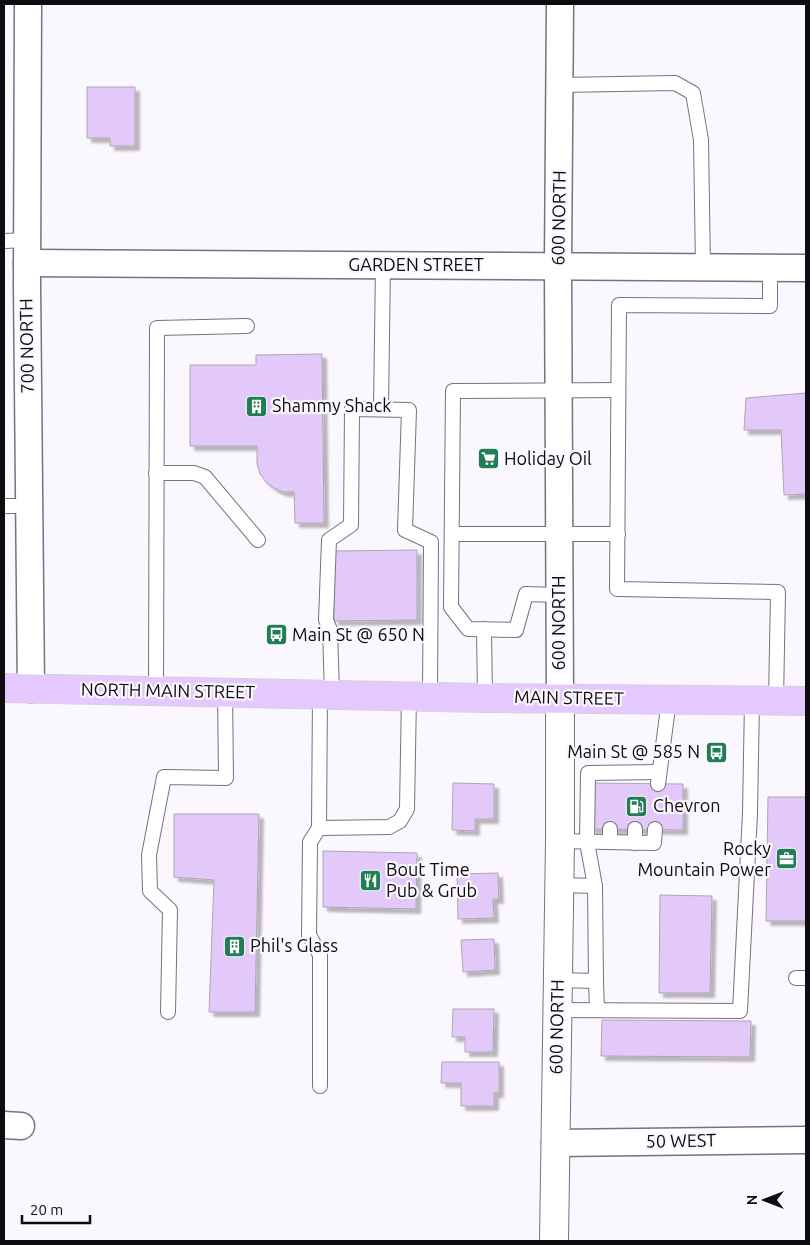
<svg xmlns="http://www.w3.org/2000/svg" width="810" height="1245" font-family="Ubuntu,sans-serif">
<style>
.building{fill:#e3c8fa;stroke:#ada5b4;filter:url(#shadow)}
.lines{fill:none;stroke-linecap:round;stroke-linejoin:round}
.lane-casing{stroke:#78717f;stroke-width:16}
.street-casing{stroke:#78717f;stroke-width:29}
.secondary-casing{stroke:#78717f;stroke-width:30}
.highway-casing{stroke:#d4d3d4;stroke-width:30}
.lane{stroke:#fff;stroke-width:14}
.street{stroke:#fff;stroke-width:26}
.secondary{stroke:#fff;stroke-width:28}
.highway{stroke:#e5c8ff;stroke-width:28}
.labels{text-anchor:middle;stroke-width:4.5;stroke-linejoin:round;paint-order:stroke}
.street-label{font-size:18px;fill:#0e0c11;stroke:#fbf7fe}
.poi-label{font-size:18px;fill:#0e0c11;stroke:#fbf7fe;text-anchor:start}
</style>
<defs>
<filter id="shadow"><feDropShadow dx="4.5" dy="4.5" stdDeviation="1" flood-color="#0004"/></filter>
</defs>
<rect width="100%" height="100%" fill="#fbf7fe"/>
<!-- building -->
<g class="building">
<polygon points="87,87 135,87 135,146 110,146 110,138 87,138"/>
<polygon points="322,354 324,523 295,523 294,492 283,492 274,488 266,482 260,474 257,464 257,446 190,446 190,365 256,365 256,355"/>
<polygon points="806,393 806,494 784,495 781,430 744,430 746,398"/>
<polygon points="417,550 417,620 334,621 333,551"/>
<polygon points="453,783 494,784 494,819 475,819 475,831 452,830"/>
<polygon points="591,783 683,784 683,830 591,829"/>
<polygon points="768,797 806,797 806,921 766,921"/>
<polygon points="174,814 259,814 255,1012 209,1012 214,880 174,877"/>
<polygon points="323,851 417,853 416,909 323,907"/>
<polygon points="498,873 499,899 493,899 494,918 458,919 457,874"/>
<polygon points="660,895 712,896 710,993 659,993"/>
<polygon points="494,939 495,970 463,972 461,940"/>
<polygon points="453,1009 494,1009 493,1052 465,1052 465,1037 452,1037"/>
<polygon points="602,1020 751,1021 750,1057 601,1056"/>
<polygon points="442,1062 499,1062 499,1093 494,1093 494,1106 461,1106 461,1083 441,1083"/>
</g>
<g class="lines">
<defs>
<g id="lane">
<polyline points="560,85 675,83 693,93 701,140 703,267"/>
<polyline points="4,241 27,240"/>
<polyline points="770,268 770,306 619,305 617,589 778,592 776,701"/>
<polyline points="381,409 383,265"/>
<polyline points="156,473 194,473 205,477 258,540"/>
<polyline points="4,506 30,506"/>
<polyline points="452,534 618,534"/>
<polyline points="559,595 526,594 516,630 468,629 451,607 453,391 618,390"/>
<polyline points="484,629 485,698"/>
<polyline points="156,691 157,328 247,326"/>
<polyline points="320,694 319,828 310,842 309,935 320,955 320,1086"/>
<polyline points="332,694 330,630 326,620 329,540 351,525 352,409 409,410 405,530 431,542 430,696"/>
<polyline points="658,784 669,700"/>
<polyline points="319,828 389,827 400,821 407,809 409,696"/>
<polyline points="610,829 610,842"/>
<polyline points="635,829 635,843"/>
<polyline points="560,841 654,843 655,829"/>
<polyline points="559,885 595,886"/>
<polyline points="796,978 806,978"/>
<polyline points="558,980 596,981 595,886 587,842 588,773 659,772"/>
<polyline points="596,981 597,1010"/>
<polyline points="557,1010 740,1011 750,813 752,701"/>
<polyline points="168,1012 170,910 150,891 149,855 164,777 226,778 225,692"/>
</g>
<g id="street">
<polyline points="28,4 27,285 31,689"/>
<polyline points="27,263 806,268"/>
<polyline points="560,698 558,266 560,4"/>
<polyline points="4,1125 21,1126"/>
<polyline points="555,1143 806,1140"/>
</g>
<polyline id="secondary" points="554,1241 560,841 560,698"/>
<polyline id="highway" points="4,688 485,698 806,701"/>
</defs>
<!-- lane casing -->
<use href="#lane" class="lane-casing"/>
<!-- street casing -->
<use href="#street" class="street-casing"/>
<!-- secondary casing -->
<use href="#secondary" class="secondary-casing"/>
<!-- highway casing -->
<use href="#highway" class="highway-casing"/>
<!-- lane -->
<use href="#lane" class="lane"/>
<!-- street -->
<use href="#street" class="street"/>
<!-- secondary -->
<use href="#secondary" class="secondary"/>
<!-- highway -->
<use href="#highway" class="highway"/>
</g>
<!-- icons -->
<defs>
<symbol id="building-square" viewBox="-11 -11 22 22"><rect x="-9" y="-9" width="18" height="18" rx="4" fill="#217d53" stroke="#fbf7fe"/><path d="M-4-6H4V6H1V3H-1V6H-4ZM-2.5-4.3h1.7v1.8h-1.7ZM.8-4.3h1.7v1.8H.8ZM-2.5-1h1.7V.8h-1.7ZM.8-1h1.7V.8H.8Z" fill="#fff"/></symbol>
<symbol id="supermarket-square" viewBox="-11 -11 22 22"><rect x="-9" y="-9" width="18" height="18" rx="4" fill="#217d53" stroke="#fbf7fe"/><path d="M-6-5.5h2.5l.6 2H6L4.5 2H-2.5L-4.4-4H-6ZM-1.5 3.2a1.3 1.3 0 1 0 .1 0ZM3 3.2a1.3 1.3 0 1 0 .1 0Z" fill="#fff"/></symbol>
<symbol id="bus-square" viewBox="-11 -11 22 22"><rect x="-9" y="-9" width="18" height="18" rx="4" fill="#217d53" stroke="#fbf7fe"/><path d="M-5-6H5V4H4V6H2V4H-2V6H-4V4H-5ZM-3.5-4V0h7V-4ZM-3.5 1.2v1.5H-2V1.2ZM2 1.2v1.5H3.5V1.2Z" fill="#fff"/></symbol>
<symbol id="fuel-square" viewBox="-11 -11 22 22"><rect x="-9" y="-9" width="18" height="18" rx="4" fill="#217d53" stroke="#fbf7fe"/><path d="M-5.5-6h7V0h2V4h1.3V-2.5L3-4.5l.8-.8L6-3V5H2.5V1h-1V6h-7ZM-4.2-4.7v3.2H.2V-4.7Z" fill="#fff"/></symbol>
<symbol id="office-square" viewBox="-11 -11 22 22"><rect x="-9" y="-9" width="18" height="18" rx="4" fill="#217d53" stroke="#fbf7fe"/><path d="M-6-3h4V-5.5h4V-3h4V5H-6ZM-1-4.5V-3h2v-1.5ZM-6 0V1H6V0Z" fill="#fff"/></symbol>
<symbol id="restaurant-square" viewBox="-11 -11 22 22"><rect x="-9" y="-9" width="18" height="18" rx="4" fill="#217d53" stroke="#fbf7fe"/><path d="M-5-6h1v4h1v-4h1v4h1v-4h1v5L-1.5 .5V6h-2V.5L-5-1ZM5-6V6H3V1.5H1.5Q1.5-4 5-6Z" fill="#fff"/></symbol>
</defs>
<g fill-rule="evenodd">
<use href="#building-square" x="244" y="394" width="25" height="25"/>
<use href="#supermarket-square" x="476" y="446" width="25" height="25"/>
<use href="#bus-square" x="264" y="622" width="25" height="25"/>
<use href="#bus-square" x="704" y="740" width="25" height="25"/>
<use href="#fuel-square" x="624" y="794" width="25" height="25"/>
<use href="#office-square" x="774" y="846" width="25" height="25"/>
<use href="#restaurant-square" x="358" y="868" width="25" height="25"/>
<use href="#building-square" x="222" y="934" width="25" height="25"/>
</g>
<g class="labels">
<!-- street labels -->
<g class="street-label">
<text transform="translate(559 218) rotate(-89)" y="6">600 NORTH</text>
<text x="416" y="271">GARDEN STREET</text>
<text transform="translate(27 346) rotate(-91)" y="6">700 NORTH</text>
<text transform="translate(559 623) rotate(-90)" y="6">600 NORTH</text>
<text transform="translate(168 691) rotate(1)" y="6">NORTH MAIN STREET</text>
<text transform="translate(569 698) rotate(1)" y="6">MAIN STREET</text>
<text transform="translate(557 1027) rotate(-89)" y="6">600 NORTH</text>
<text transform="translate(681 1141) rotate(-1)" y="6">50 WEST</text>
</g>
<!-- poi labels -->
<g class="poi-label">
<text x="272" y="412">Shammy Shack</text>
<text x="504" y="465">Holiday Oil</text>
<text x="292" y="641">Main St @ 650 N</text>
<text x="700" y="758" text-anchor="end">Main St @ 585 N</text>
<text x="653" y="812">Chevron</text>
<text x="771" y="855" text-anchor="end">Rocky<tspan x="771" dy="21">Mountain Power</tspan></text>
<text x="386" y="876">Bout Time<tspan x="386" dy="21">Pub &amp; Grub</tspan></text>
<text x="250" y="952">Phil's Glass</text>
</g>
</g>
<!-- border -->
<rect width="810" height="1245" fill="none" stroke="#0e0c11" stroke-width="10"/>
<!-- north arrow -->
<g transform="translate(765 1200) rotate(270)" stroke="#fbf7fe" stroke-width="4" paint-order="stroke">
<path d="M0-4L9 19L0 12L-9 19Z" fill="#0e0c11"/>
<text y="-8" font-size="14" font-weight="bold" text-anchor="middle" fill="#0e0c11">N</text>
</g>
<!-- scale -->
<path d="M22 1215v8h68v-8" fill="none" stroke="#0e0c11" stroke-width="2.5"/>
<text x="30" y="1215" font-size="15" fill="#0e0c11" stroke="#fbf7fe" stroke-width="4" paint-order="stroke">20 m</text>
</svg>
